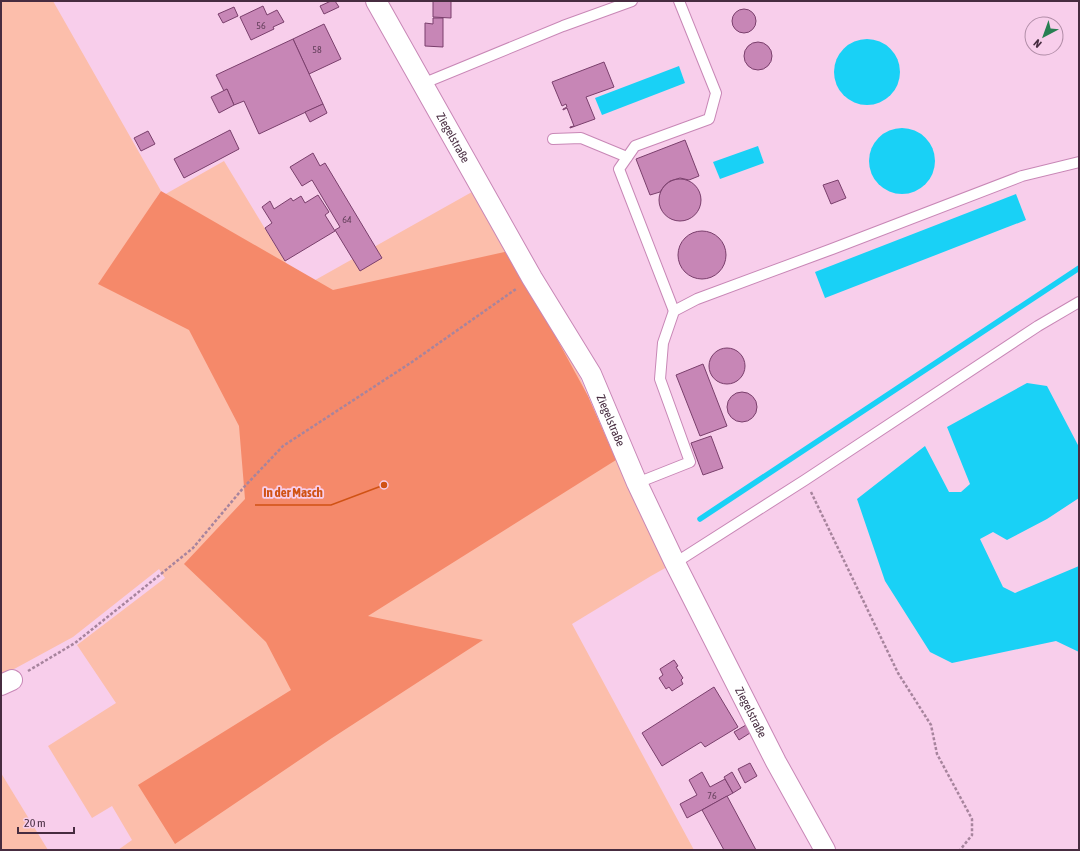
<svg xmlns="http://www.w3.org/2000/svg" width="1080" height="851" font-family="'Asap Condensed',sans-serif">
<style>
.green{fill:#fcbeab}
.forest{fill:#f5896a}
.water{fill:#19d1f6}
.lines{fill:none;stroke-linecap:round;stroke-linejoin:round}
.stream{stroke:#19d1f6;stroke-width:5.5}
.building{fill:#c786b6;stroke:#7a3f6c}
.service-casing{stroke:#c887b6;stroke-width:12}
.minor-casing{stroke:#c887b6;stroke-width:22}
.path{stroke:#a7849d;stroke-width:2.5;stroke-dasharray:3 2;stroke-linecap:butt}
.service{stroke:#fff;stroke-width:10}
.minor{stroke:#fff;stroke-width:20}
.labels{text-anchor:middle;stroke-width:3.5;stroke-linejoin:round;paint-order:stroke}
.number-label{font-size:10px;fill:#67425e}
.street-label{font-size:12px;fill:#472c40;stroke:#f8ceeb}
.leader{fill:none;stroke:#d05214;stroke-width:1.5}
.callout-dot{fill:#d05214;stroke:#f8ceeb;stroke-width:1.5}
.callout-label{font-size:13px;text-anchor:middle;font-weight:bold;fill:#d05214;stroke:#f8ceeb;stroke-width:3.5;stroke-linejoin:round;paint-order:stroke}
</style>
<rect width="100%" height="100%" fill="#f8ceeb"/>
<!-- green -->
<g class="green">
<polygon points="1,1 53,1 161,191 155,200 224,161 301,288 479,188 563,339 616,460 667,567 651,576 572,624 694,850 118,850 132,840 112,806 92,818 48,746 116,703 77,645 165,578 159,569 73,637 16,668 1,675"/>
<polygon points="1,773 48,850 1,850"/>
</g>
<!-- forest -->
<polygon class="forest" points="161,191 333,290 509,251 588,396 616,460 368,616 483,640 332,738 175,844 138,785 291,690 266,642 184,564 245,499 239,426 189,330 98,284"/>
<!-- water -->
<g class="water">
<circle cx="867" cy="72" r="33"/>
<polygon points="679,66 685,83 602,115 595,98"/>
<circle cx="902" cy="161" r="33"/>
<polygon points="758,146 764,163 720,179 713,162"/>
<polygon points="1016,194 1026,220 825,298 815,272"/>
<polygon points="1027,383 1047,386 1079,447 1079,498 1047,519 1007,540 993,532 980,539 1003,587 1015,593 1079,566 1079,652 1056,641 952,663 930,652 885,581 857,499 925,446 949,492 961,492 970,484 947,427"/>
</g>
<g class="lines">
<!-- stream -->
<polyline class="stream" points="700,519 1079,268"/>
</g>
<!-- building -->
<g class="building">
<polygon points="331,1 335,1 339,7 324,14 320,6"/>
<polygon points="433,1 451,1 451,18 433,17"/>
<polygon points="263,6 267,15 277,10 284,22 273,27 274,29 251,40 240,17"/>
<polygon points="234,7 238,16 223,23 218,14"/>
<circle cx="744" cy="21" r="12"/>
<polygon points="433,18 443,18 443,47 425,46 425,23 433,24"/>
<polygon points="324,24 341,59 309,74 293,39"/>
<polygon points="293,39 323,104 259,134 244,101 234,105 227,89 224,91 216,75"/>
<circle cx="758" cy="56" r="14"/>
<polygon points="604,62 614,87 586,97 595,119 570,128 570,127 574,126 567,108 563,110 563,109 567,107 566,104 562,106 552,82"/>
<polygon points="227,89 234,105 219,113 211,97"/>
<polygon points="323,104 327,113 310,122 305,112"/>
<polygon points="230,130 239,149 184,178 174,159"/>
<polygon points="148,131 155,144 141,151 134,138"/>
<polygon points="685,140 699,176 689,180 680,178 670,181 665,185 660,192 650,195 636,159"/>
<polygon points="313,153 320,166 325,163 382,258 360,271 335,230 340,227 312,180 302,186 290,167"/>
<circle cx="680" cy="200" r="21"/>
<polygon points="838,180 846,198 831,204 823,185"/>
<polygon points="318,195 329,212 325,215 335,231 285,261 265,228 272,223 262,207 270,201 274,209 291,198 293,201 301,196 305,203"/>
<circle cx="702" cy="255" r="24"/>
<circle cx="727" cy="366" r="18"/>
<polygon points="703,364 727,426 700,436 676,375"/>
<circle cx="742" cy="407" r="15"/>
<polygon points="711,436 723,468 703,475 691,443"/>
<polygon points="674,660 678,666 676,667 683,678 681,680 683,684 672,691 669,687 666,689 659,678 663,675 660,669"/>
<polygon points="714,687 738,727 705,747 701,742 662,766 642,733"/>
<polygon points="746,725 750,733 739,740 734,732"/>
<polygon points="750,763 757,776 745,783 738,769"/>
<polygon points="702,772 710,787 725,779 733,793 687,818 680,804 697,795 689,780"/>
<polygon points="732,772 741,788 733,793 724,777"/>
<polygon points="727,796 756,850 724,850 702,810"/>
</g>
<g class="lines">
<defs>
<g id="service">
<polyline points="422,84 563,26 632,1"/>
<polyline points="553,139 581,138 627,157"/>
<polyline points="674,311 619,169 635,146 709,119 716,93 679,1"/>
<polyline points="637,483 690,462 660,379 663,343 674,311 697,299 832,249 1022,176 1079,162"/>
<polyline points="675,563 805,480 1038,326 1079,302"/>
</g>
<g id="minor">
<path id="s1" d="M376,1L532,278L591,374L637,483L675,563L776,762L825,850"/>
<polyline points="1,685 12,680"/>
</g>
</defs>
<!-- service casing -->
<use href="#service" class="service-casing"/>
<!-- minor casing -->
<use href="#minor" class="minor-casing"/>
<!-- path -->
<g class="path">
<polyline points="811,492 898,673 931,725 937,754 972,819 972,835 960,850"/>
<polyline points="28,671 75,643 125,603 193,548 244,487 283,446 412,362 516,289"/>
</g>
<!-- service -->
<use href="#service" class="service"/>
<!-- minor -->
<use href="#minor" class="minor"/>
</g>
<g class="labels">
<!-- number labels -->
<g class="number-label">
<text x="261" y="29">56</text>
<text x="317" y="53">58</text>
<text x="347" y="223">64</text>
<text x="712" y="799">76</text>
</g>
<!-- street labels -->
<g class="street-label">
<text dy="4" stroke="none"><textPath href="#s1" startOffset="157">Ziegelstraße</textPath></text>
<text dy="4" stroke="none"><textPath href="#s1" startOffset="481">Ziegelstraße</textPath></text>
<text dy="4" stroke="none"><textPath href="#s1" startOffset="805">Ziegelstraße</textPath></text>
</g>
</g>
<!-- callouts -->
<path class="leader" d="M384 485L331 505H255"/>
<circle class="callout-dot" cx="384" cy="485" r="4"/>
<g class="callout-label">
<text x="293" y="497">In der Masch</text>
</g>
<!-- border -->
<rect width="1080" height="851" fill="none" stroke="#472c40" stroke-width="4"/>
<!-- north arrow -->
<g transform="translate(1044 36) rotate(221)"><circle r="19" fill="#f8ceeb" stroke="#b18da7"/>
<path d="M0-3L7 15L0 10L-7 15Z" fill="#287f52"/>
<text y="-6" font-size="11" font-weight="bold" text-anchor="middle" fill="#472c40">N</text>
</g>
<!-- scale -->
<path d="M18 827v6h56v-6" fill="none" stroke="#472c40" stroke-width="2"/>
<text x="24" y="827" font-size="12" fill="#472c40" stroke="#f8ceeb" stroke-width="3" paint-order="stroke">20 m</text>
</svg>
